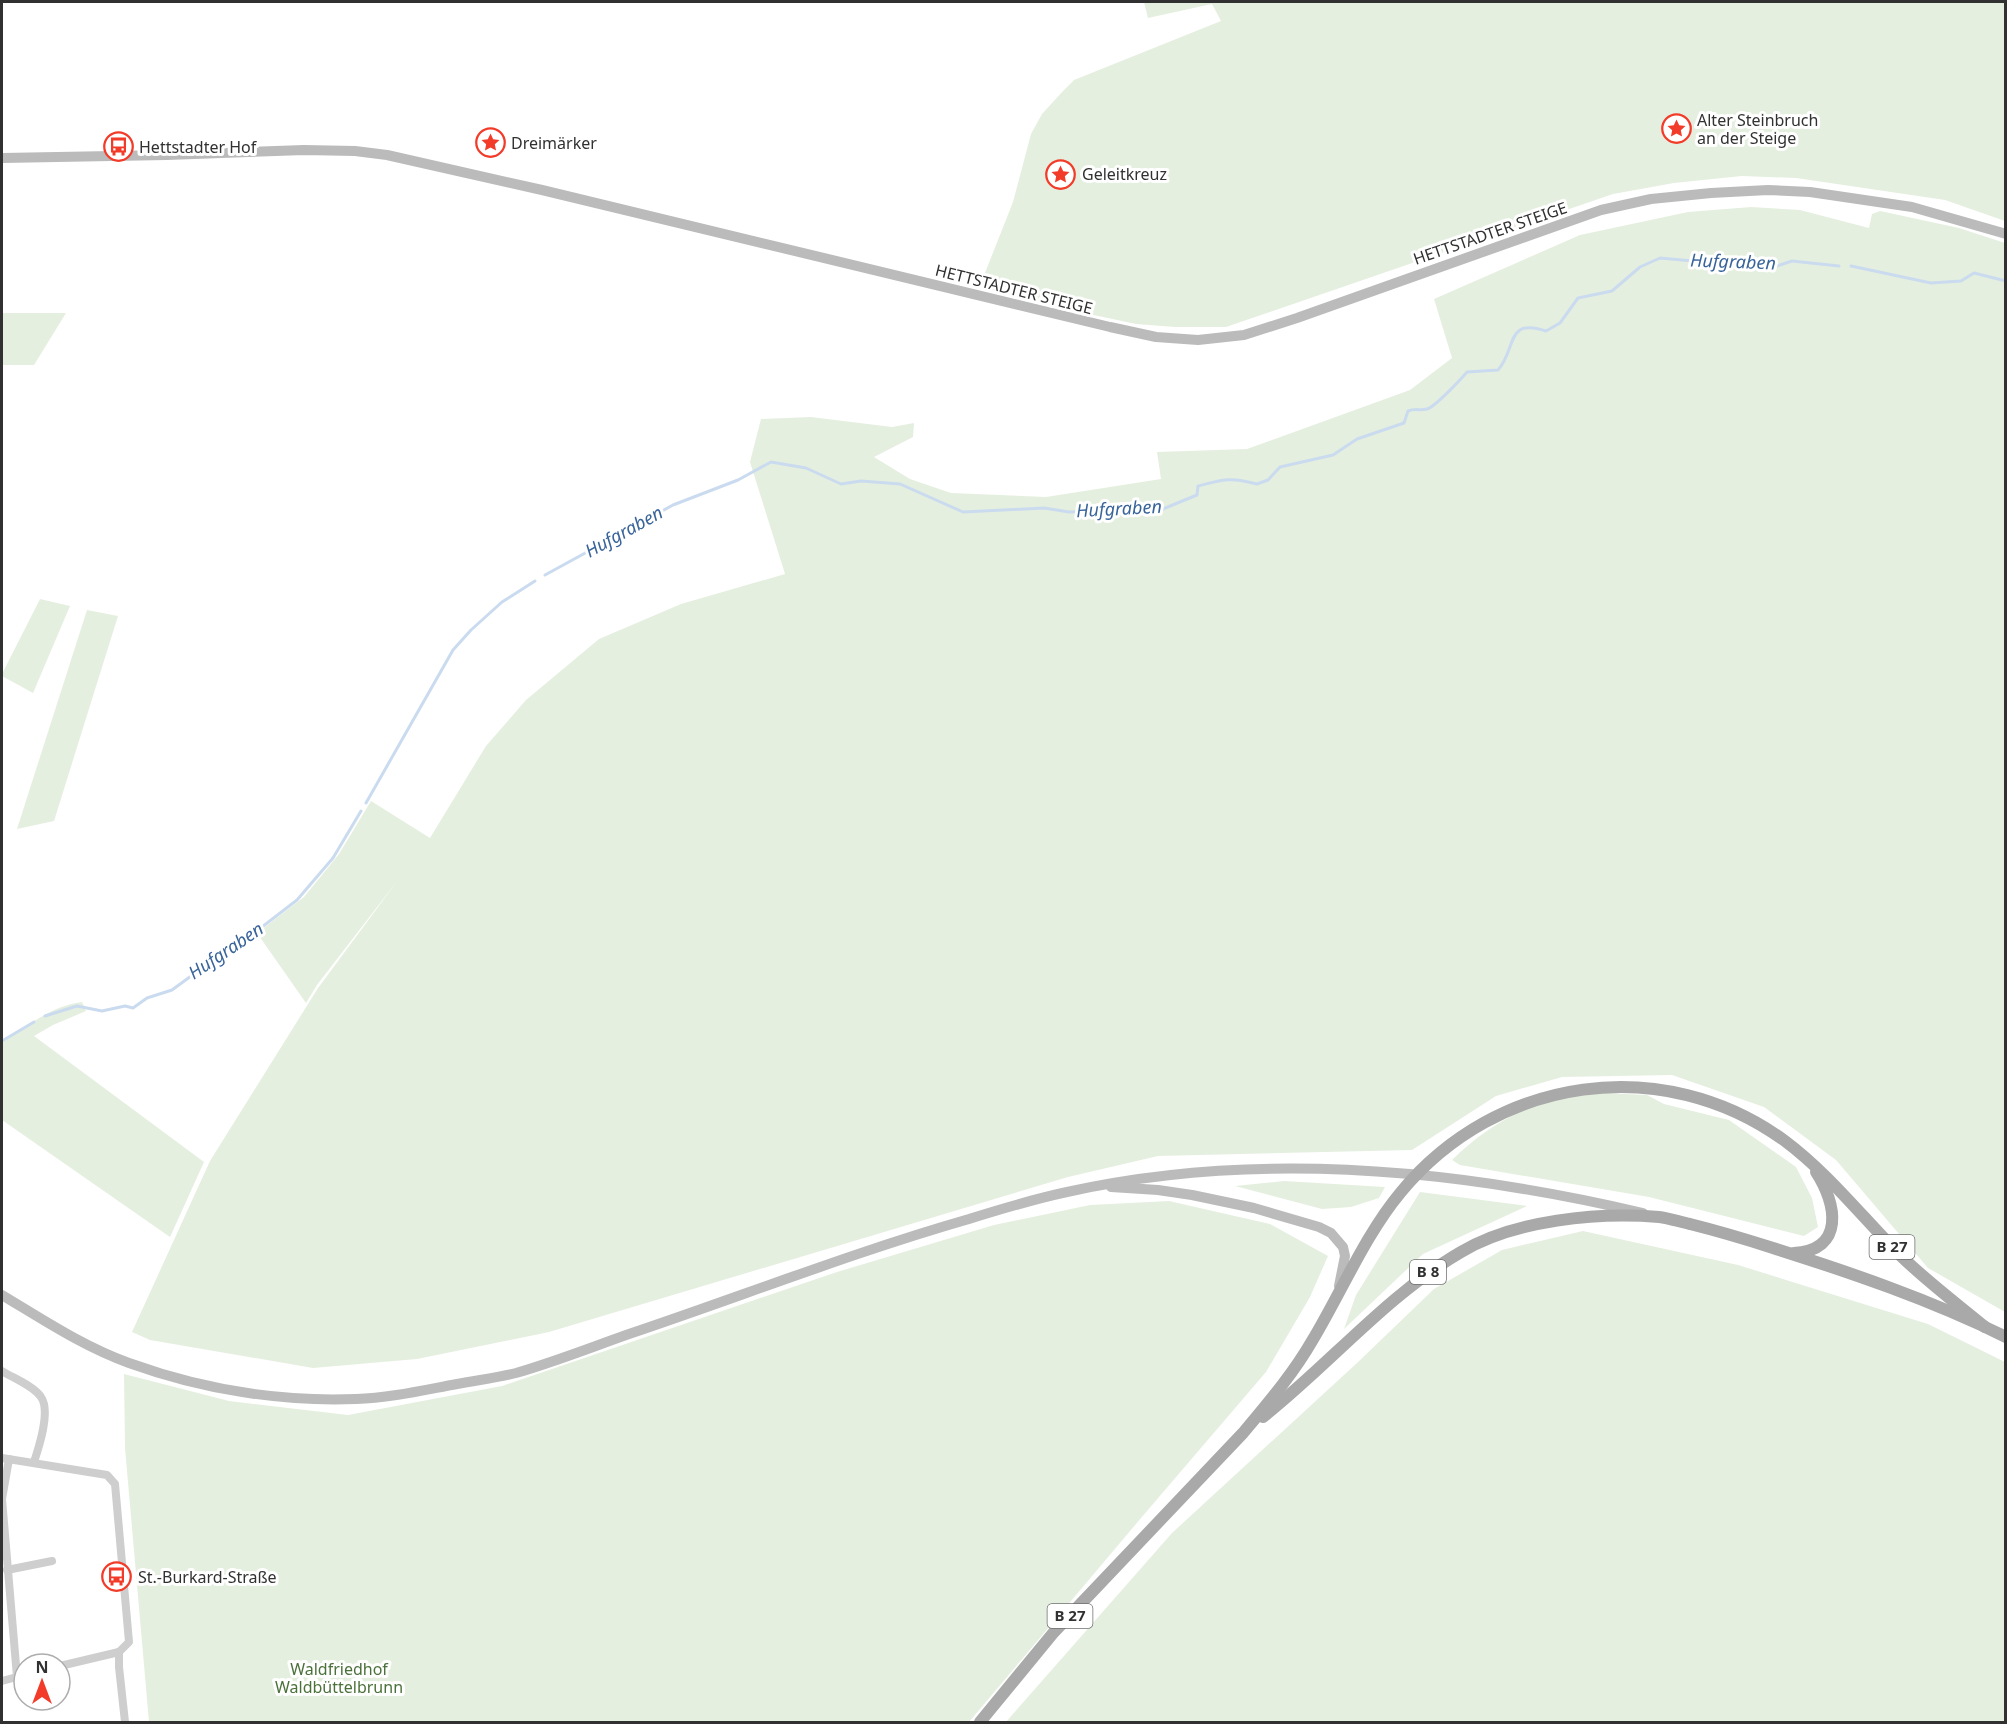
<svg xmlns="http://www.w3.org/2000/svg" width="2007" height="1724" font-family="'Noto Sans',sans-serif">
<style>
.green{fill:#e5efdf}
.lines{fill:none;stroke-linecap:round;stroke-linejoin:round}
.stream{stroke:#cadbef;stroke-width:3}
.minor{stroke:#cecece;stroke-width:8}
.secondary{stroke:#bbb;stroke-width:10}
.primary{stroke:#a9a9a9;stroke-width:12}
.labels{text-anchor:middle;stroke-width:6;stroke-linejoin:round;paint-order:stroke}
.shield{fill:#fff;stroke:#6f6f6f;stroke-width:1.5}
.shield-label{font-size:15px;font-weight:bold;fill:#313131}
.poi-label{font-size:16px;fill:#313131;stroke:#fff;text-anchor:start}
.street-label{font-size:16px;fill:#313131;stroke:#fff}
.park-label{font-size:16px;fill:#4b713a;stroke:#fff}
.water-label{font-size:18px;font-style:italic;fill:#38649a;stroke:#fff}
</style>
<rect width="100%" height="100%" fill="#fff"/>
<!-- green -->
<g class="green">
<polygon points="1144,2 2005,2 2005,221 1945,200 1796,178 1742,176 1674,183 1613,194 1226,327 1175,327 1136,324 1070,310 984,288 981,283 1013,202 1031,134 1042,114 1063,91 1074,80 1221,21 1212,4 1148,18"/>
<polygon points="1751,207 1800,210 1869,228 1872,214 1880,211 1959,228 2005,243 2005,1312 1928,1268 1836,1160 1764,1107 1672,1075 1562,1077 1496,1096 1412,1150 1158,1156 1068,1177 549,1332 417,1359 313,1368 150,1340 132,1332 210,1161 318,988 398,880 317,985 306,1003 257,933 304,897 339,854 371,801 430,838 486,746 526,700 599,639 681,604 785,574 750,462 761,419 811,417 892,427 914,423 913,437 874,457 910,479 951,493 1046,497 1161,479 1157,452 1247,449 1410,390 1452,358 1434,299 1580,235 1688,212"/>
<polygon points="2,313 66,313 34,365 2,365"/>
<polygon points="40,599 70,606 33,693 2,676 2,674"/>
<polygon points="87,610 118,616 54,821 17,829"/>
<path d="M82,1002L86,1011L53,1025L34,1036L204,1162L170,1237L2,1120V1043C27,1026 51,1006 82,1002Z"/>
<path d="M1604,1093L1647,1095L1664,1104L1729,1120L1796,1167L1812,1198L1818,1227L1804,1236L1649,1197L1460,1165L1452,1160C1482,1130 1521,1106 1563,1097C1576,1094 1591,1094 1604,1093Z"/>
<polygon points="1284,1181 1385,1187 1379,1198 1351,1207 1322,1209 1235,1186"/>
<polygon points="1420,1192 1527,1206 1423,1254 1344,1329 1356,1295"/>
<polygon points="1169,1201 1270,1224 1328,1256 1310,1297 1266,1372 1141,1518 969,1722 149,1722 125,1448 124,1374 229,1401 348,1415 502,1386 837,1272 994,1225 1090,1205"/>
<polygon points="1583,1231 1738,1265 1928,1324 2005,1362 2005,1722 1006,1722 1172,1533 1357,1363 1434,1289 1502,1250"/>
</g>
<g class="lines">
<!-- stream -->
<g class="stream">
<polyline points="1851,266 1931,283 1961,281 1974,273 2006,281"/>
<path d="M545,575L673,505L738,480L771,462L806,468L841,484L861,481L900,484L963,512L1044,508L1069,512L1163,509L1197,495L1198,486C1224,479 1231,477 1257,484L1268,480L1280,467L1333,455L1357,439L1404,423L1408,411C1415,408 1421,411 1427,409C1435,407 1461,379 1467,372L1498,370C1517,349 1505,317 1546,331L1560,323L1578,298L1612,291L1640,267L1660,258L1748,266L1760,259L1777,266L1792,261L1839,266"/>
<polyline points="366,803 453,650 471,630 502,602 535,581"/>
<polyline points="45,1016 77,1006 102,1011 125,1006 133,1008 147,998 172,990 202,968 218,961 297,900 333,858 361,811"/>
<polyline points="2,1041 34,1022"/>
</g>
<!-- minor -->
<g class="minor">
<path d="M2,1371C13,1378 34,1386 41,1397C51,1411 39,1447 34,1462"/>
<polyline points="2,1458 107,1475 115,1484 129,1642 119,1652"/>
<polyline points="9,1459 2,1499 17,1677"/>
<polyline points="7,1570 52,1561"/>
<polyline points="119,1652 119,1667 125,1722"/>
<polyline points="60,1666 119,1652"/>
<polyline points="2,1681 24,1675"/>
</g>
<!-- secondary -->
<g class="secondary">
<polyline points="2,158 167,155 304,150 355,151 387,155 542,190 1110,327 1156,337 1198,340 1244,335 1297,318 1601,210 1651,199 1711,193 1768,190 1810,192 1912,207 2006,234"/>
<polyline points="1111,1187 1158,1190 1192,1195 1254,1208 1319,1227 1331,1233 1343,1247 1345,1256 1339,1286"/>
<path d="M2,1295C42,1319 84,1347 129,1363C201,1389 280,1402 356,1399C390,1398 424,1390 457,1384C477,1380 497,1378 516,1373C554,1362 592,1347 629,1334C742,1296 854,1252 969,1219C1001,1209 1034,1199 1067,1192C1256,1150 1456,1169 1643,1213"/>
</g>
<!-- primary -->
<g class="primary">
<path d="M1794,1253C1845,1250 1837,1204 1816,1172"/>
<path d="M1263,1417C1330,1364 1387,1295 1461,1252C1515,1220 1597,1212 1659,1217C1669,1218 1680,1222 1690,1224C1718,1231 1745,1239 1773,1248C1852,1273 1931,1300 2006,1337"/>
<path d="M980,1722L1054,1632L1243,1433C1268,1403 1293,1374 1312,1341C1341,1293 1365,1235 1401,1192C1497,1076 1663,1052 1785,1141C1829,1174 1863,1218 1902,1257C1928,1282 1957,1304 1985,1327"/>
</g>
</g>
<!-- icons -->
<defs>
<symbol id="sight-ring" viewBox="-11 -11 22 22"><circle r="9.5" fill="#fff" stroke="#f23b29" stroke-width="1.5"/><path d="M0-6L1.8-2.2L6-1.7L2.9 1.2L3.7 5.4L0 3.3L-3.7 5.4L-2.9 1.2L-6-1.7L-1.8-2.2Z" fill="#f23b29"/></symbol>
<symbol id="bus-ring" viewBox="-11 -11 22 22"><circle r="9.5" fill="#fff" stroke="#f23b29" stroke-width="1.5"/><path d="M-5-6H5V4H4V6H2V4H-2V6H-4V4H-5ZM-3.5-4V0h7V-4ZM-3.5 1.2v1.5H-2V1.2ZM2 1.2v1.5H3.5V1.2Z" fill="#f23b29"/></symbol>
</defs>
<g fill-rule="evenodd">
<use href="#sight-ring" x="1660" y="112" width="33" height="33"/>
<use href="#sight-ring" x="474" y="126" width="33" height="33"/>
<use href="#bus-ring" x="102" y="130" width="33" height="33"/>
<use href="#sight-ring" x="1044" y="158" width="33" height="33"/>
<use href="#bus-ring" x="100" y="1560" width="33" height="33"/>
</g>
<g class="labels">
<!-- shield labels -->
<g class="shield">
<rect x="1869.5" y="1235" width="45" height="24" rx="4.5"/>
<rect x="1410" y="1260" width="36" height="24" rx="4.5"/>
<rect x="1047.5" y="1604" width="45" height="24" rx="4.5"/>
</g>
<g class="shield-label">
<text x="1892" y="1252">B 27</text>
<text x="1428" y="1277">B 8</text>
<text x="1070" y="1621">B 27</text>
</g>
<!-- poi labels -->
<g class="poi-label">
<text x="1697" y="126">Alter Steinbruch<tspan x="1697" dy="18">an der Steige</tspan></text>
<text x="511" y="149">Dreimärker</text>
<text x="139" y="153">Hettstadter Hof</text>
<text x="1082" y="180">Geleitkreuz</text>
<text x="138" y="1583">St.-Burkard-Straße</text>
</g>
<!-- street labels -->
<g class="street-label">
<text transform="translate(1490 233) rotate(-19)" y="6">HETTSTADTER STEIGE</text>
<text transform="translate(1014 289) rotate(14)" y="6">HETTSTADTER STEIGE</text>
</g>
<!-- park labels -->
<g class="park-label">
<text x="339" y="1675">Waldfriedhof<tspan x="339" dy="18">Waldbüttelbrunn</tspan></text>
</g>
<!-- water labels -->
<g class="water-label">
<text transform="translate(1733 262) rotate(2)" y="6">Hufgraben</text>
<text transform="translate(1119 509) rotate(-3)" y="6">Hufgraben</text>
<text transform="translate(624 532) rotate(-29)" y="6">Hufgraben</text>
<text transform="translate(226 951) rotate(-34)" y="6">Hufgraben</text>
</g>
</g>
<!-- border -->
<rect width="2007" height="1724" fill="none" stroke="#313131" stroke-width="6"/>
<!-- north arrow -->
<g transform="translate(42 1682)"><circle r="28" fill="#ffffff" stroke="#adadad" stroke-width="1.5"/>
<path d="M0-4.5L10 22L0 15L-10 22Z" fill="#f23b29"/>
<text y="-9" font-size="16" font-weight="bold" text-anchor="middle" fill="#313131">N</text>
</g>
</svg>
